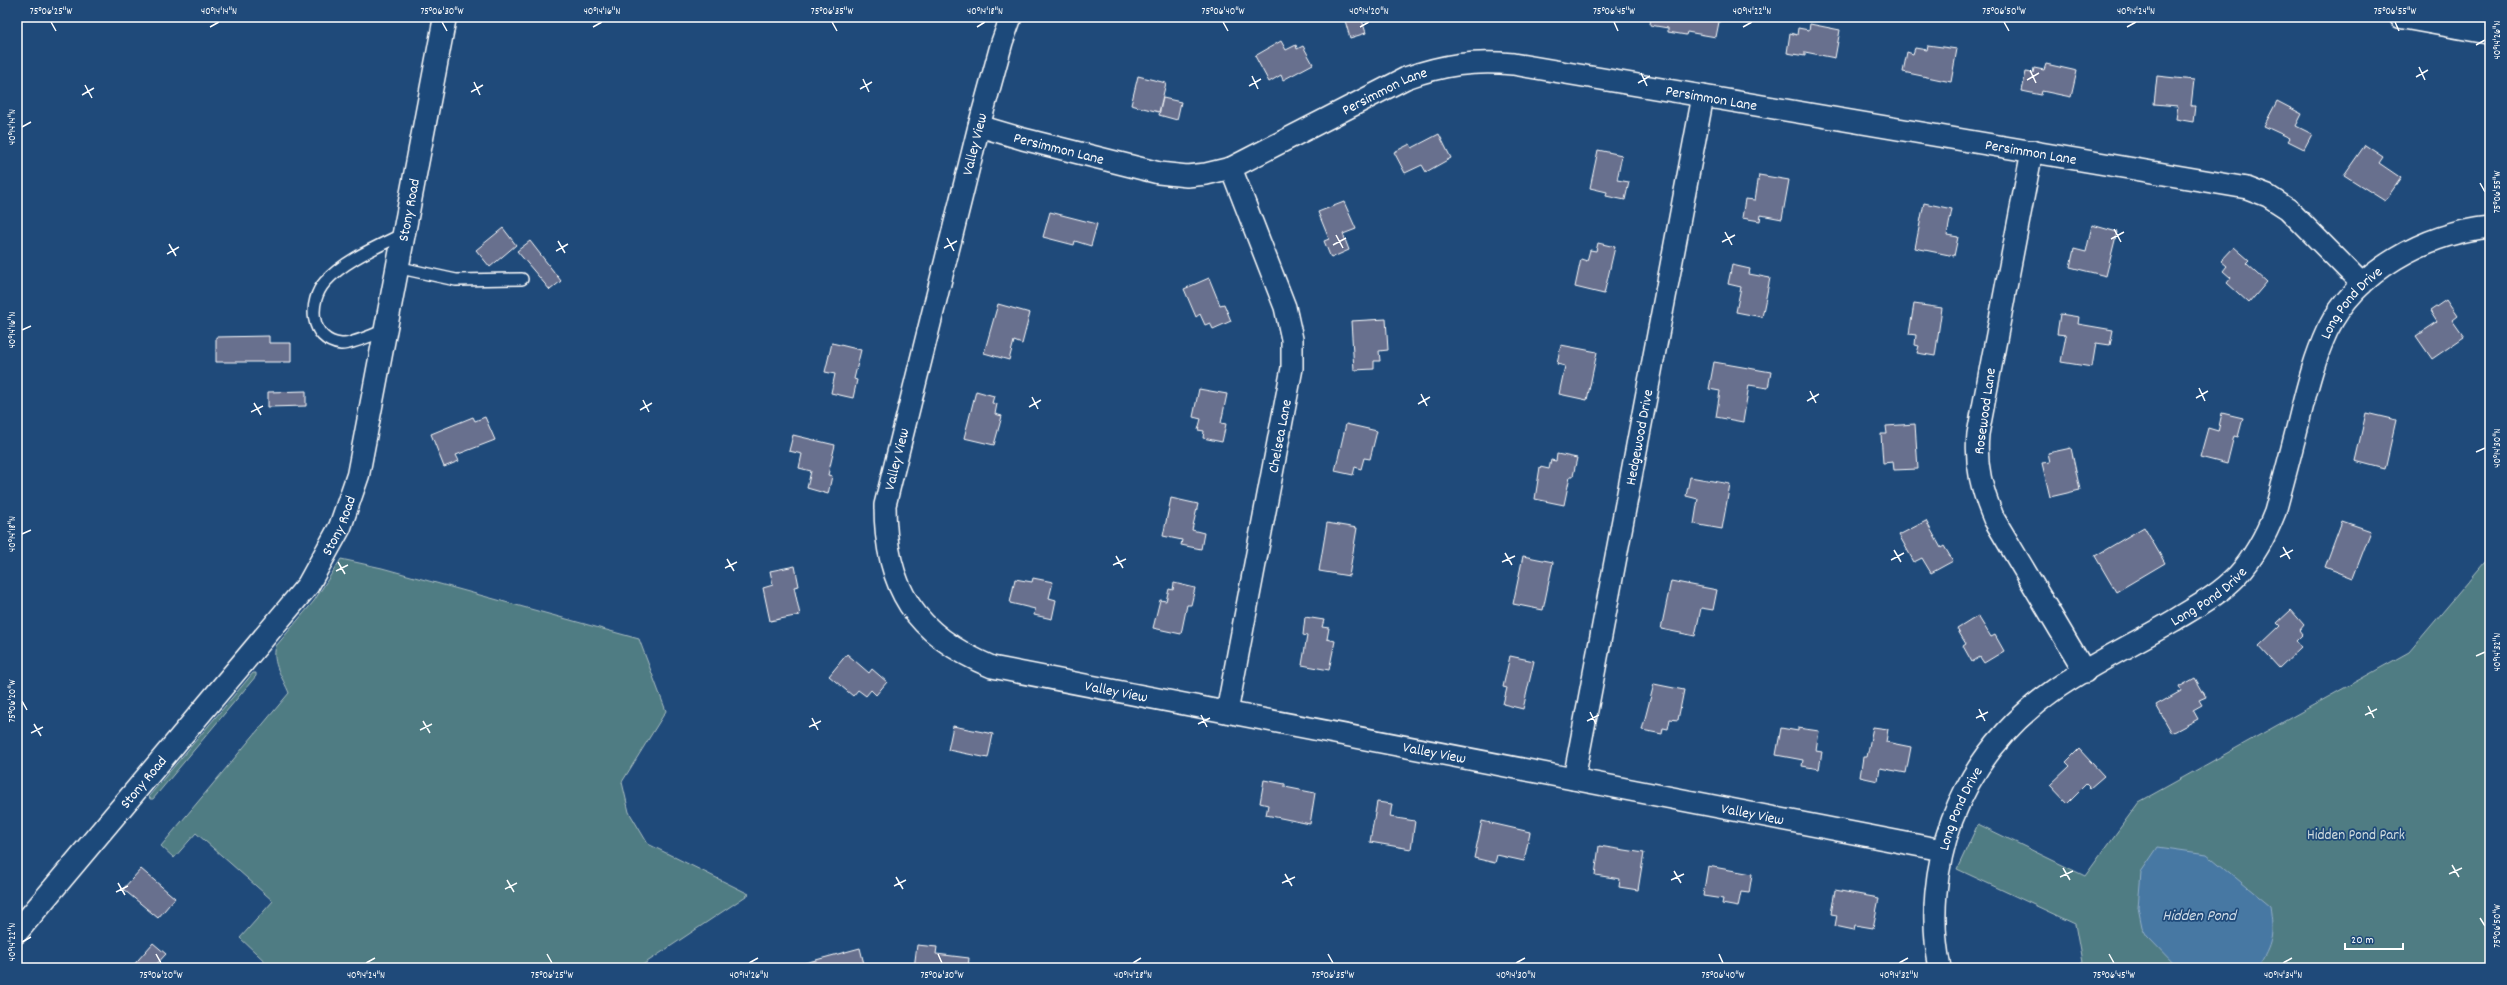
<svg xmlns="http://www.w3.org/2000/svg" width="2507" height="985" font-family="Dekko,sans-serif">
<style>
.green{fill:#507b83;stroke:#a8bdc1}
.water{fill:#4778a3;stroke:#91aec8}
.building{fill:#686f8e;stroke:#fff}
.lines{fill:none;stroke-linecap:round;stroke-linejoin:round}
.lane-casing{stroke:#fff;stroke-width:14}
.street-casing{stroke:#fff;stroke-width:24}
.secondary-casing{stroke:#fff;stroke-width:25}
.lane{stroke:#1f4a7a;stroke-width:11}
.street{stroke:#1f4a7a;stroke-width:21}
.secondary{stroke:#1f4a7a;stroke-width:22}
.ticks{fill:none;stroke:#fff;stroke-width:1.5}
.labels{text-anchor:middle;stroke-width:3.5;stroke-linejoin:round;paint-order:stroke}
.street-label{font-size:15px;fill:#fff;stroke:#1f4a7a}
.park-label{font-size:15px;fill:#d3dee0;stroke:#1f4a7a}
.water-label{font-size:16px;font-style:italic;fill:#d1dde8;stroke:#1f4a7a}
.neatline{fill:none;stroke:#fff;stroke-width:1.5}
.ticks-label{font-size:10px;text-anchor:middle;fill:#fff}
</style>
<rect width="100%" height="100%" fill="#1f4a7a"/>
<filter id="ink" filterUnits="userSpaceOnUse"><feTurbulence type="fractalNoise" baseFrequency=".025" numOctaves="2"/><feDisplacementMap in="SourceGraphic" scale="8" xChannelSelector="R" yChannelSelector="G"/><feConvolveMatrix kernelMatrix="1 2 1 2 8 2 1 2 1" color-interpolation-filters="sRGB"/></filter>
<g filter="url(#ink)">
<!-- green -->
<g class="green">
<polygon points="2490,556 2490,968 2083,968 2075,924 1957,869 1978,824 2085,876 2139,802 2409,652"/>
<path d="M341,559L382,568L639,639L666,711L622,782L629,812L648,844L749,894L638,968H272L240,938L273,901L196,833L174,858L161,846L289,693C283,678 271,663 276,646L314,601Z"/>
<polygon points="253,673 256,673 256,676 153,799 150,799 149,796"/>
</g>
<!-- water -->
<path class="water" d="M2158,847L2207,854L2270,906C2274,933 2273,945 2257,968H2178L2147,936L2142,927L2138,907L2141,872Z"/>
<!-- building -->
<g class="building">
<polygon points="1344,17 1361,17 1366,33 1350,38"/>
<polygon points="1651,17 1720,17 1716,37 1687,32 1686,35 1668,32 1668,28 1650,25"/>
<polygon points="1810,24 1840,30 1835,58 1805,52 1805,56 1787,53 1790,33 1797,35 1798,28 1809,30"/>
<polygon points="1281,41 1286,50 1296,45 1297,49 1303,46 1313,64 1283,80 1281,75 1269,82 1255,56"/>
<polygon points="1928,45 1957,49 1951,82 1903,72 1907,52 1913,54 1915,48 1927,50"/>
<polygon points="2046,64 2077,71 2071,97 2042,91 2041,95 2022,91 2026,72 2033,73 2034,68 2044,70"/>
<polygon points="1138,76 1166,83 1159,112 1131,105"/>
<polygon points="2157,76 2194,80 2191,106 2195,106 2193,122 2176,119 2178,106 2154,104"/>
<polygon points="1163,98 1181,102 1177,120 1159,115"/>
<polygon points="2277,101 2302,114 2296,126 2312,134 2304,149 2288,141 2290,138 2264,126"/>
<polygon points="1439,134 1451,158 1426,172 1422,165 1405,173 1394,152 1410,144 1412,148"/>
<polygon points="2365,145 2383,157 2379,163 2401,178 2385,201 2344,175"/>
<polygon points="1598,150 1622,155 1617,180 1629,182 1625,200 1606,196 1607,192 1590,188"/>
<polygon points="1759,175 1789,180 1782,219 1761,215 1760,221 1742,218 1745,199 1755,200"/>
<polygon points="1344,202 1356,229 1343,234 1349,250 1331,258 1324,241 1329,239 1318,212"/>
<polygon points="1924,203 1952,209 1947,235 1958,237 1954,256 1915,248"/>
<polygon points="1050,212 1097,224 1091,246 1075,241 1074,245 1043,237"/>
<polygon points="2092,225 2117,232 2106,276 2070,267 2074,249 2086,252"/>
<polygon points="503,228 516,245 490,267 476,250"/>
<polygon points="530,241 561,281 550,290 517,251"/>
<polygon points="1598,243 1615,247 1604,294 1575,287 1581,259 1587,261 1590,250 1596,251"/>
<polygon points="2234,247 2249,260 2246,263 2267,282 2249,303 2227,283 2231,278 2223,271 2227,266 2221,261"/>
<polygon points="1732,265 1750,269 1749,274 1770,278 1762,317 1736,312 1741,287 1728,284"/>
<polygon points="1209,278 1220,305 1224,304 1231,321 1213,329 1210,323 1205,325 1200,314 1196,317 1184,289"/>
<polygon points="2446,300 2457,316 2452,320 2464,337 2432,359 2416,336 2437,322 2430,311"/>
<polygon points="998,304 1030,313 1022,344 1014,341 1009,360 984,353"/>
<polygon points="1914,304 1942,308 1935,356 1917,353 1919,346 1915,345 1916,335 1909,334"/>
<polygon points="2060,314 2079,317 2078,324 2113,330 2110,345 2096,343 2092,367 2061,362 2066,335 2057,334"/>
<polygon points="1386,319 1388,350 1379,351 1380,361 1374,361 1374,369 1354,370 1351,321"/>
<polygon points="269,336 269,343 291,343 291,362 216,362 216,337"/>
<polygon points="832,343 861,350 854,379 857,380 853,398 831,393 835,374 825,372"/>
<polygon points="1561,345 1597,352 1587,400 1559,394 1565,366 1557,364"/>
<polygon points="1714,362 1771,372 1768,388 1749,385 1743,422 1716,417 1720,391 1709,389"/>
<polygon points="1199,389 1227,394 1221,423 1226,424 1222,442 1203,438 1204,431 1198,430 1201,419 1193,417"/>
<polygon points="306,391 306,406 268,407 268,392"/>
<polygon points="976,391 994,396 992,403 997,404 995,414 1002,416 994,445 964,438"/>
<polygon points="2222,413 2243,418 2238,437 2234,436 2227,464 2200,457 2208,428 2218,431"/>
<polygon points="2366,413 2396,420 2385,469 2355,461"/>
<polygon points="473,417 475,421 485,417 495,440 456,455 459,461 444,467 431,434"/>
<polygon points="1346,424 1377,431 1370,459 1364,458 1361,469 1355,467 1353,475 1335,471"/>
<polygon points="1915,424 1918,469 1894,470 1893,462 1883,463 1881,434 1887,434 1886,426"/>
<polygon points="793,435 835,445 828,475 832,476 828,494 807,488 811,471 799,468 802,454 789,451"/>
<polygon points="2071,448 2080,490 2050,497 2042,463 2050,462 2048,453"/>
<polygon points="1557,454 1577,458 1573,476 1570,476 1564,505 1535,499 1540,467 1549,469 1551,460 1556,461"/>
<polygon points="1690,477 1730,484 1722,529 1694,524 1698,499 1686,496"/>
<polygon points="1171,498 1198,504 1192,530 1204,533 1201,549 1181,545 1182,540 1163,536"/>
<polygon points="1926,521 1941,548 1944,546 1953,561 1931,573 1922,558 1914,562 1899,535"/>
<polygon points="2342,521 2371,531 2353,578 2325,567"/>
<polygon points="1327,523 1357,528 1349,576 1319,571"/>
<polygon points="2144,527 2165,563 2116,592 2095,556"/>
<polygon points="1523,556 1553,562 1543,610 1513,604"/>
<polygon points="795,566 799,586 794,587 800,615 770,621 763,588 773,585 770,571"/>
<polygon points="1033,578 1053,582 1049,598 1056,600 1052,619 1034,615 1035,609 1010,603 1015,579 1032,582"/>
<polygon points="1671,581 1717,590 1713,610 1701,608 1695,636 1661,629"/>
<polygon points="1174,583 1195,588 1191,605 1187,605 1181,634 1153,628 1160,600 1166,601 1169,589 1173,590"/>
<polygon points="2291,610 2304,625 2300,630 2303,634 2296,641 2301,647 2279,668 2259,646 2280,626 2277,623"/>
<polygon points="1978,616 1991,637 1995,635 2004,651 1984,663 1980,657 1972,662 1963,646 1966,644 1957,629"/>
<polygon points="1305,617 1324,620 1322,627 1329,628 1327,639 1335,641 1329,670 1302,665 1307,636 1303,635"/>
<polygon points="847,654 869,673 872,669 887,682 876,695 871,690 866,696 858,690 853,696 829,676"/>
<polygon points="1510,656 1534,661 1523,709 1503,704 1507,688 1503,687"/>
<polygon points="2195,678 2206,697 2199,700 2202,705 2193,710 2198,719 2172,733 2156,705 2181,691 2179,687"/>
<polygon points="1654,684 1684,690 1678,720 1670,719 1668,729 1663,728 1662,734 1642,730"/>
<polygon points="953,726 993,734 988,758 948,750"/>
<polygon points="1873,727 1888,729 1886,742 1911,747 1906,773 1880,768 1878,781 1860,777 1863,757 1867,757"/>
<polygon points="1781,728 1798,731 1798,728 1819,731 1816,751 1822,752 1819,769 1802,766 1803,760 1776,755"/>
<polygon points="2079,749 2104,776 2090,788 2086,784 2067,803 2050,785 2070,766 2066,762"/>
<polygon points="1264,780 1285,784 1285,787 1315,793 1310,824 1266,815 1268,805 1260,803"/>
<polygon points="1377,802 1392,804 1390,817 1415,821 1411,849 1370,842"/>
<polygon points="1482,821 1530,832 1524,861 1497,855 1495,863 1474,858"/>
<polygon points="1599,846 1644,853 1638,890 1619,887 1620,879 1595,875"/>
<polygon points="1708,866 1752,874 1749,893 1741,892 1738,907 1722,904 1723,899 1703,896"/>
<polygon points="141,869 175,898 158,918 123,889"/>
<polygon points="1835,890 1879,898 1873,928 1855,925 1854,930 1835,926 1837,915 1831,914"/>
<polygon points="153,943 166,954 153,968 131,968"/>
<polygon points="917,945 937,947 936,954 969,958 968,968 914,968"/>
<polygon points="860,948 865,968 806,968 805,963"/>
</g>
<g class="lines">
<defs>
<g id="lane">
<polyline points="396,267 456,280 522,279"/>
<path d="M384,331C374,334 350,345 341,344C309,340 308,301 325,282C345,260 377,247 403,234"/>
</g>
<g id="street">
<path id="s1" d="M1011,17L1002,42L979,126L885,505C885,588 915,635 992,667L1942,850"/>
<path id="s2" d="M979,126L1023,139L1159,173L1187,176L1206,174L1231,168L1406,78C1442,65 1474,60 1513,64L2247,188L2268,196L2288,209L2362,284"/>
<path d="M2032,151L1978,434C1975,465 1982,491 1994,519L2085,672"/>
<path id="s3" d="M1227,712L1292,368V339L1285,307L1231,168"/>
<path id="s4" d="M1574,779L1703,96"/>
<path id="s5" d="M1940,968C1930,919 1935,867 1952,820C1972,767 2007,723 2054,690C2091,664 2134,644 2173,621C2196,607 2219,595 2238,575C2255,556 2266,535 2275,512C2284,479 2293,445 2301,412C2308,384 2315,357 2327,331C2357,270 2425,234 2490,227"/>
</g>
<g id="secondary">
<polyline points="2401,17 2490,33"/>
<path id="s6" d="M17,932L308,585L340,527L358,475L445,17"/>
</g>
</defs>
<!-- lane casing -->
<use href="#lane" class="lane-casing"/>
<!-- street casing -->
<use href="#street" class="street-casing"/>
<!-- secondary casing -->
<use href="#secondary" class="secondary-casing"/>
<!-- lane -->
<use href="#lane" class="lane"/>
<!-- street -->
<use href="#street" class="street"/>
<!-- secondary -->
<use href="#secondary" class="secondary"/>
</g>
</g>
<!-- ticks -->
<path class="ticks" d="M51,22L56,31M442,22L447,31M832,22L837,31M1223,22L1228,31M1614,22L1618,31M2004,22L2009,31M2395,22L2399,31M210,27L219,22M593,27L602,22M977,27L985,22M1360,27L1369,22M1743,27L1752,22M2127,27L2136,22M2476,45L2485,40M2419,67L2425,80M2030,70L2036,83M1641,73L1647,86M1252,76L1258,89M2416,77L2428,70M863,79L869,92M2027,80L2039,73M474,82L480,95M1638,83L1650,76M85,85L92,98M1249,86L1261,79M860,89L872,82M471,92L483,85M82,95L94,88M22,127L31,122M2480,183L2485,192M2114,229L2121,242M1725,232L1732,245M1336,235L1343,248M947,238L954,251M2111,239L2124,232M558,241L565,253M1722,242L1735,235M169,244L176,256M1333,245L1346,238M944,248L957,241M556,251L568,244M167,254L179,247M22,330L31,326M2199,388L2205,401M1810,391L1816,403M1421,394L1427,406M1032,397L1038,409M2196,398L2208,391M643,400L649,412M1807,401L1819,394M254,403L261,415M1418,404L1430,397M1029,407L1041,400M640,410L652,403M251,412L263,406M2476,452L2485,448M22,534L31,530M2283,547L2290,559M1894,550L1901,562M1505,553L1512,565M1116,556L1123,568M2280,557L2293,550M727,559L734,571M1891,560L1904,553M338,562L345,574M1502,562L1515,556M1113,565L1126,559M725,568L737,562M336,571L348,565M2476,656L2485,652M22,701L27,710M2368,706L2374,718M1979,709L1985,721M1590,712L1596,724M1201,715L1207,727M2365,715L2377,709M812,718L818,730M1976,718L1988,712M423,721L430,733M1587,721L1599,715M34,724L41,736M1198,724L1210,718M809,727L821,721M420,730L432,724M31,733L43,727M2452,865L2459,877M2063,868L2070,880M1674,871L1681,883M1285,874L1292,886M2449,874L2462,868M896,877L903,889M2060,877L2073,871M507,880L514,892M1671,880L1684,874M118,883L125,895M1282,883L1295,877M894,886L906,880M505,889L517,883M116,892L128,886M2480,918L2485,926M22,942L31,937M156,954L161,963M547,954L552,963M938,954L942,963M1328,954L1333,963M1719,954L1723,963M2109,954L2114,963M366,963L375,958M749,963L758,958M1133,963L1141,958M1516,963L1525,958M1899,963L1908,958M2283,963L2292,958"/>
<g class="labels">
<!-- street labels -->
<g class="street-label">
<text dy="5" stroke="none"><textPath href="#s2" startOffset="431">Persimmon Lane</textPath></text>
<text dy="5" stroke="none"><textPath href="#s2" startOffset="766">Persimmon Lane</textPath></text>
<text transform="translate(974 144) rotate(-76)" y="5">Valley View</text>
<text dy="5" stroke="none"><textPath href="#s2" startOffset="83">Persimmon Lane</textPath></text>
<text dy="5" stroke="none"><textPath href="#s2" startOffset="1090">Persimmon Lane</textPath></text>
<text dy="5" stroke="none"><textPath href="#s6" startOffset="844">Stony Road</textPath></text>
<text dy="5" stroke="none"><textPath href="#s5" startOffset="835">Long Pond Drive</textPath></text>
<text transform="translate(1984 411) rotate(-82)" y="5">Rosewood Lane</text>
<text dy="5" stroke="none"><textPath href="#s3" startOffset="281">Chelsea Lane</textPath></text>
<text dy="5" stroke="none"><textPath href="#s4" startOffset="348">Hedgewood Drive</textPath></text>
<text transform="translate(896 459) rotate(-76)" y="5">Valley View</text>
<text dy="5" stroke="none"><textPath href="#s6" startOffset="520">Stony Road</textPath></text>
<text dy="5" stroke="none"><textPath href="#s5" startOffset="499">Long Pond Drive</textPath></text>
<text dy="5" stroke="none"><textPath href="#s1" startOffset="840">Valley View</textPath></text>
<text dy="5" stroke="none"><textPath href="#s1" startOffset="1164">Valley View</textPath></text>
<text dy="5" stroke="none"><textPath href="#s6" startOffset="196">Stony Road</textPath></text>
<text dy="5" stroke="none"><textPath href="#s5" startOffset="164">Long Pond Drive</textPath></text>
<text dy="5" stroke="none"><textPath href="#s1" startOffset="1488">Valley View</textPath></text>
</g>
<!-- park labels -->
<g class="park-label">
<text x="2356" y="839">Hidden Pond Park</text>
</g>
<!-- water labels -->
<g class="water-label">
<text x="2199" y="920">Hidden Pond</text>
</g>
</g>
<!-- margin -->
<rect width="2507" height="985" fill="none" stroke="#1f4a7a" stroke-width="44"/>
<!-- scale -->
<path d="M2345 943v6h58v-6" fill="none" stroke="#ffffff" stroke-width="2"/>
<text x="2351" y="943" font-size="12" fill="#ffffff" stroke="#1f4a7a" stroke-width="3" paint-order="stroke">20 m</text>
<rect x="22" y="22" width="2463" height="941" class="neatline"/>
<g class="ticks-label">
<text x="51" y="14">75°06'25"W</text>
<text x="219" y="14">40°14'14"N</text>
<text x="442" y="14">75°06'30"W</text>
<text x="602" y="14">40°14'16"N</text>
<text x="832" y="14">75°06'35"W</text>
<text x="985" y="14">40°14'18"N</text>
<text x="1223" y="14">75°06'40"W</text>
<text x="1369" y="14">40°14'20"N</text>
<text x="1614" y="14">75°06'45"W</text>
<text x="1752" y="14">40°14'22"N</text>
<text x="2004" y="14">75°06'50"W</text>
<text x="2136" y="14">40°14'24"N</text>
<text x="2395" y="14">75°06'55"W</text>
<text transform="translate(2496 40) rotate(-90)" y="4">40°14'26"N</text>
<text transform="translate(11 127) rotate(-90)" y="4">40°14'14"N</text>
<text transform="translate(2496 192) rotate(-90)" y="4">75°06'55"W</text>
<text transform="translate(11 330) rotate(-90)" y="4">40°14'16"N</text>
<text transform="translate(2496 448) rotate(-90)" y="4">40°14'30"N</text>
<text transform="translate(11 534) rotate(-90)" y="4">40°14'18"N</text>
<text transform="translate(2496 652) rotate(-90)" y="4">40°14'32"N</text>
<text transform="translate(11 701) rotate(-90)" y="4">75°06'20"W</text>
<text transform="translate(2496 926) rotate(-90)" y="4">75°06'50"W</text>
<text transform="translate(11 942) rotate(-90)" y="4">40°14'22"N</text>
<text x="161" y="978">75°06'20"W</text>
<text x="366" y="978">40°14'24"N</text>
<text x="552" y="978">75°06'25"W</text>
<text x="749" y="978">40°14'26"N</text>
<text x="942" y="978">75°06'30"W</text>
<text x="1133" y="978">40°14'28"N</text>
<text x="1333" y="978">75°06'35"W</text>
<text x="1516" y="978">40°14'30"N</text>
<text x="1723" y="978">75°06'40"W</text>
<text x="1899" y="978">40°14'32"N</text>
<text x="2114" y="978">75°06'45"W</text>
<text x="2283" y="978">40°14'34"N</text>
</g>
</svg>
